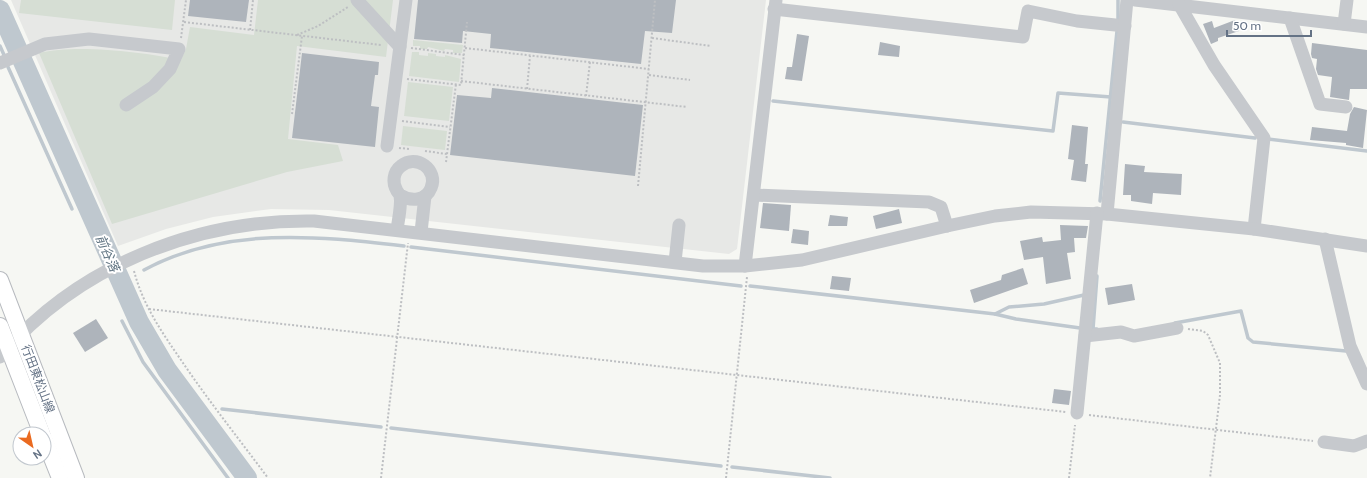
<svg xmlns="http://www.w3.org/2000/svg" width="1367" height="478" font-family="Cabin,'Noto Sans JP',sans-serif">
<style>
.built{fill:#e7e8e6}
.green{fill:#d6ded4}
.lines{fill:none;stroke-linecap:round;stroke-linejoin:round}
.stream{stroke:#bfc8cf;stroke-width:3.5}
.river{stroke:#bfc8cf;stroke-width:20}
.building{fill:#aeb4bb}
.major-casing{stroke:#b7babf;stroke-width:18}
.path{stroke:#bdbfc2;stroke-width:2;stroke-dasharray:2 2;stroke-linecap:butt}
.minor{stroke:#c6c9cd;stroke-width:13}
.major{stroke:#fff;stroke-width:16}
.labels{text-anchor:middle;stroke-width:4;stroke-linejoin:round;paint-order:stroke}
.street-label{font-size:12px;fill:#647285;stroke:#fff}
.water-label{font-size:13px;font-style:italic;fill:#607482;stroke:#fff}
</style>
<rect width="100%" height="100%" fill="#f6f7f3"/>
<!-- built -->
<polygon class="built" points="11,0 766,0 737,249 729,254 329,210 271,209 213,217 166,229 118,246"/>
<!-- green -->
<g class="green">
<polygon points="21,0 175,0 172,30 19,13"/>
<path d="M258,0H393L386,57L297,46L288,139L338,145L343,161L287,172L112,224L39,53C76,44 143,52 181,60L186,49L190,27L254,35Z"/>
<polygon points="413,40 463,45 462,53 453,53 453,50 445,49 444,51 428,47 427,49 420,49 420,46 413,46"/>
<polygon points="412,52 419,52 419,55 428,56 428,53 436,54 436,56 445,57 445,55 461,59 459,82 409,76"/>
<polygon points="408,82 453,87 449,121 404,116"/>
<polygon points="403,126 447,131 445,150 401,145"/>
</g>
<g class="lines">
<!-- stream -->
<g class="stream">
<polyline points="1118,0 1118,20"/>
<polyline points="0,46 4,55"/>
<polyline points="8,67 72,209"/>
<polyline points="773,101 1053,131 1058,93 1111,97"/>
<polyline points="1123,122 1255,138"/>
<polyline points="1268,139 1367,151"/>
<polyline points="1100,201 1117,31"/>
<polyline points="411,247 741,286"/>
<path d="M144,270C225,226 317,236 404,246"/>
<polyline points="122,284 127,281"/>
<polyline points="750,286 995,314 1016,319 1080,328"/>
<polyline points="995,314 1009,307 1044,304 1084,295"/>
<polyline points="122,321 143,362 228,478"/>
<polyline points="1175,323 1241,311 1248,338 1253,342 1346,351"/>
<polyline points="1097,329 1093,329 1097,276"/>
<polyline points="222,409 381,427"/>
<polyline points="391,428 721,466"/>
<polyline points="732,467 830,478"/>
</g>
<!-- river -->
<polyline class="river" points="0,10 139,322 167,370 247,478"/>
</g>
<!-- building -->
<g class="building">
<polygon points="190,0 249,0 246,22 188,16"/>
<polygon points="418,0 676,0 672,33 645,31 641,64 490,48 491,34 463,31 462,43 414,39"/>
<polygon points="1235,20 1239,31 1218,38 1218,41 1211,44 1203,24 1212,21 1214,28"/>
<polygon points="797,34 809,36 802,81 785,79 787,67 792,67"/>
<polygon points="880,42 900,46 899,57 878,55"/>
<polygon points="1312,43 1367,50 1367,89 1350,89 1349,100 1330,97 1332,77 1318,75 1316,69 1317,59 1312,58 1311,54"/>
<polygon points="302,53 379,62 378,75 375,75 371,106 379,107 375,147 292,138"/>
<polygon points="492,88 643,105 635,176 450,155 457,95 491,98"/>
<polygon points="1354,107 1367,110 1363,148 1346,145 1346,143 1310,140 1312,127 1347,131 1350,114"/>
<polygon points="1072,125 1088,127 1085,164 1088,164 1086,182 1071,180 1074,160 1068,159"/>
<polygon points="1125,164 1145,166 1144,172 1182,174 1181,195 1153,193 1152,204 1131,201 1131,195 1123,195"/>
<polygon points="763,203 791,205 789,231 760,228"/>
<polygon points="899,209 902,223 876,229 873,216"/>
<polygon points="830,215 848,217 847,226 828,226"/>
<polygon points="1060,225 1088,226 1086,238 1074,238 1075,252 1067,253 1071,279 1046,284 1043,257 1024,260 1020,241 1042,237 1043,242 1061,240"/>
<polygon points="793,229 809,231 808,245 791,243"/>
<polygon points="1023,268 1028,284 974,303 970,290 1001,280 1002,275"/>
<polygon points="832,276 851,278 849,291 830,289"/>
<polygon points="1132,284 1135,300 1108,305 1105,288"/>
<polygon points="96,319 108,338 85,352 73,333"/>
<polygon points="1054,389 1071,391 1069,405 1052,403"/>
</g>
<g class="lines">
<defs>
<g id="major">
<polyline points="0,280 76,478"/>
<polyline points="0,326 42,434"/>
<polyline points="44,438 60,478"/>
</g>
</defs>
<!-- major casing -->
<use href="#major" class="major-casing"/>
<!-- path -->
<g class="path">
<polyline points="184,22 381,45"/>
<polyline points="250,30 253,0"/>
<polyline points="297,35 318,26 348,7"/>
<polyline points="181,38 186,0"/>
<polyline points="652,38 711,46"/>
<polyline points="411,48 464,55"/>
<polyline points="465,48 649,69"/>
<polyline points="649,75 690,80"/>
<polyline points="407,79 461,85 467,22"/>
<polyline points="461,81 687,107"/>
<polyline points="527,89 530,56"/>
<polyline points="586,96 590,62"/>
<polyline points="292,114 302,36"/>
<polyline points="402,121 450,127"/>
<polyline points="399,148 410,149"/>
<polyline points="425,151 447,154"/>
<polyline points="446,162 456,84"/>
<polyline points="638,186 655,0"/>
<path d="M134,271C143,305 161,331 181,360C208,400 239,439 268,478"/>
<polyline points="149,309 1066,412"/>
<polyline points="1188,329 1203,331 1208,335 1220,363 1220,395 1210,478"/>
<polyline points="1089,415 1313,441"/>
<polyline points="381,478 408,243"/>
<polyline points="726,478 747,277"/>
<polyline points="1069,478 1075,425"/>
</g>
<!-- minor -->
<g class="minor">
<polyline points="357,0 400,47"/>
<polyline points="1135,0 1367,27"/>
<polyline points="1179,4 1214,65 1264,138 1254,229"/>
<polyline points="774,9 1023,37 1028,11 1077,21 1125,26"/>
<polyline points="1290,18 1320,104 1346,107"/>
<polyline points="1344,24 1347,0"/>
<polyline points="0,63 45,44 89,39 179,49 170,69 153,87 126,105"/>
<polyline points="387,146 406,0"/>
<polyline points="754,195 929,202 941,207 947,226"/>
<polyline points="1107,214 1127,0"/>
<path d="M397,230C398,221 402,204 400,196C400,194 398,193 397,191C392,183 393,172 401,166C416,153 439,170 431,188C426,201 411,202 400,195"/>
<polyline points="421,232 425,196"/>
<polyline points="1325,239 1350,346 1367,384"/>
<polyline points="675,262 679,225"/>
<polyline points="745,266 776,0"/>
<polyline points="1085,336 1121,332 1134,336 1177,328"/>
<path d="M0,357C77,266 196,219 314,221L703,266H745L802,260L947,226L995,216L1031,212L1107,214L1254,229L1367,246"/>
<polyline points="1077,413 1097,213"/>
<polyline points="1324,442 1354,446 1367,441"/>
</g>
<!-- major -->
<use href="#major" class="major"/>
</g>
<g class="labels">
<!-- street labels -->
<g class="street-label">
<text transform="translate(38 379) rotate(69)" y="4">行田東松山線</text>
</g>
<!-- water labels -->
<g class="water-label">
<text transform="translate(108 253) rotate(66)" y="5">前谷落</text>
</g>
</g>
<!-- north arrow -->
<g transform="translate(32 446) rotate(146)"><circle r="19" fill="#ffffff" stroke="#c1c7ce"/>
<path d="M0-3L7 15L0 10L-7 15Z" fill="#ea6a20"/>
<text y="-6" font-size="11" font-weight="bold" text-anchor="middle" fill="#647285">N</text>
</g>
<!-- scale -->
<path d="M1227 30v6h84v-6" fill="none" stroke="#647285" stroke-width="2"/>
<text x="1233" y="30" font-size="12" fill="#647285" stroke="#ffffff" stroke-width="3" paint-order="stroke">50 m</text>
</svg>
